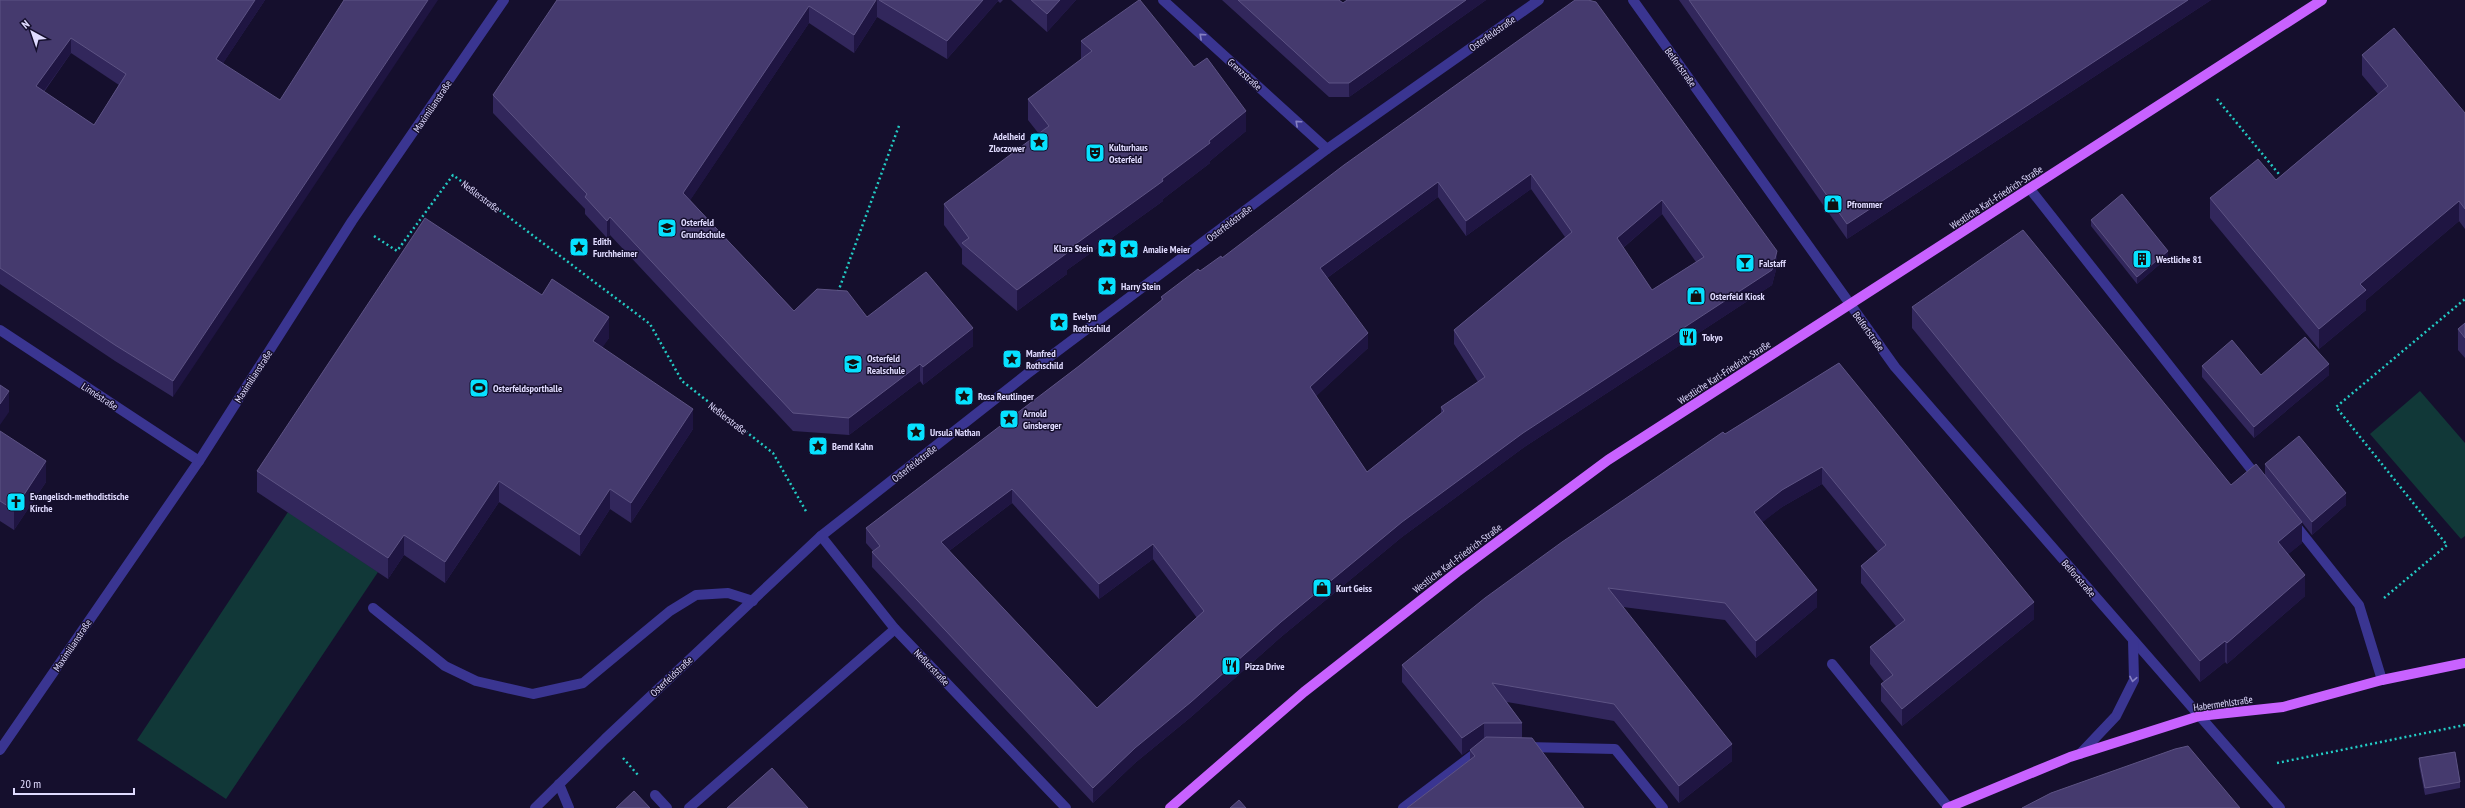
<svg xmlns="http://www.w3.org/2000/svg" width="2465" height="808" font-family="'PT Sans Narrow',sans-serif">
<style>
.garden{fill:#113838}
.lines{fill:none;stroke-linecap:round;stroke-linejoin:round}
.path{stroke:#23cbc4;stroke-width:2.5;stroke-dasharray:2 3;stroke-linecap:butt}
.minor{stroke:#3a3591;stroke-width:10}
.major{stroke:#c862ff;stroke-width:10}
.wall{fill:#32275c;fill-rule:evenodd}
.shaded-wall{fill:#1f1542}
.building{fill:#453a6e;stroke:#5d5384;fill-rule:evenodd}
.oneway{stroke:#8580c2}
.labels{text-anchor:middle;stroke-width:3;stroke-linejoin:round;paint-order:stroke}
.street-label{font-size:10px;fill:#e0dbff;stroke:#150f2d}
.poi-label{font-size:10px;font-weight:bold;fill:#e0dbff;stroke:#150f2d;text-anchor:start}
</style>
<rect width="100%" height="100%" fill="#150f2d"/>
<!-- garden -->
<g class="garden">
<polygon points="2420,391 2465,443 2465,536 2461,539 2370,434"/>
<polygon points="288,512 378,572 226,799 137,740"/>
</g>
<g class="lines">
<!-- path -->
<g class="path">
<polyline points="2217,99 2283,179"/>
<polyline points="374,236 397,251 453,175 650,324 682,381 773,453 807,513"/>
<polyline points="838,292 900,123"/>
<polyline points="2384,598 2447,545 2336,407 2465,299"/>
<polyline points="623,758 638,775"/>
<polyline points="2277,763 2465,725"/>
</g>
<!-- minor -->
<g class="minor">
<polyline points="1163,0 1327,149"/>
<polyline points="1633,0 1895,367 2280,808"/>
<polyline points="2030,189 2258,478"/>
<polyline points="0,330 199,461"/>
<polyline points="2293,522 2359,605 2382,680"/>
<polyline points="821,536 895,629 1066,808"/>
<polyline points="373,608 445,666 476,681 533,694 583,683 670,611 696,595 728,593 753,601"/>
<polyline points="1832,664 1948,807"/>
<polyline points="1526,747 1615,749 1663,808"/>
<polyline points="0,750 199,461 352,221 504,0"/>
<polyline points="2080,754 2116,716 2134,680 2133,640"/>
<polyline points="559,784 569,808"/>
<polyline points="655,795 667,808"/>
<polyline points="535,808 605,739 821,536 1027,374 1327,149 1539,0"/>
<polyline points="689,808 895,629"/>
<polyline points="1403,808 1481,749"/>
</g>
<!-- major -->
<g class="major">
<polyline points="1170,808 1304,692 1457,572 1608,460 2322,0"/>
<polyline points="1947,808 2070,757 2199,716 2283,707 2382,680 2465,663"/>
</g>
</g>
<!-- wall -->
<g class="wall">
<path d="M0,0H265L223,63L173,397L115,361L0,284ZM71,53L119,85L94,125L44,92Z"/>
<polygon points="557,0 1003,0 1000,3 998,1 947,59 877,17 854,53 809,23 690,200 794,311 867,317 973,346 923,385 920,381 849,435 793,431 610,235 607,238 585,214 585,209 493,113 493,95"/>
<polygon points="1011,0 1076,0 1047,32"/>
<polygon points="1222,0 1339,0 1343,3 1347,0 1486,0 1349,97 1329,97"/>
<path d="M1575,0L1777,266L1772,285L1523,448L1402,537L1281,637L1191,717L1135,763L1093,803L872,567V552L873,551L866,543V528L1079,366L1161,301V297L1222,258ZM1531,189L1565,237L1454,330V344L1478,382L1441,407V413L1367,472L1316,396L1368,348L1327,278L1438,197L1466,236ZM1662,214L1696,262L1652,290L1623,248ZM1012,503L1099,599L1153,559L1197,618L1097,708L949,551Z"/>
<polygon points="1679,0 2211,0 1847,239"/>
<polygon points="1081,41 1246,131 1210,161 1210,163 1163,199 1163,201 1067,270 1067,274 1017,311 962,264 962,249 944,225 944,204 1039,134 1028,120 1028,99 1081,60"/>
<polygon points="2362,55 2465,113 2465,229 2459,221 2366,300 2366,310 2319,349 2210,218 2210,198 2276,180 2378,94 2362,75"/>
<polygon points="2091,220 2168,257 2137,284 2091,226"/>
<polygon points="542,295 609,338 602,347 693,429 631,523 610,509 580,556 499,502 445,583 404,555 388,579 257,492 257,471"/>
<polygon points="1912,307 2231,485 2302,543 2288,554 2305,596 2227,664 2225,662 2200,682 1912,328"/>
<polygon points="2465,323 2465,358 2458,350 2458,329"/>
<polygon points="1839,363 2034,619 1902,726 1881,701 1881,684 1884,682 1870,664 1870,647 1896,626 1861,583 1861,566 1878,552 1822,484 1782,507 1762,522 1817,607 1756,658 1725,620 1623,607 1732,761 1679,803 1614,721 1507,702 1522,723 1522,738 1470,760 1470,750 1479,743 1462,755 1402,682 1402,665 1725,434"/>
<polygon points="2202,366 2261,375 2329,375 2254,438 2202,377"/>
<polygon points="0,431 46,482 14,530 0,521"/>
<polygon points="2265,464 2346,505 2312,535 2265,476"/>
<polygon points="2419,758 2460,782 2460,788 2425,795 2419,765"/>
</g>
<!-- shaded-wall -->
<g class="shaded-wall">
<polygon points="255,0 265,0 216,74 216,59"/>
<polygon points="428,0 438,0 173,397 173,381"/>
<polygon points="876,0 877,0 877,17 854,53 854,35"/>
<polygon points="983,0 998,0 998,1 947,59 947,41"/>
<polygon points="1060,0 1076,0 1047,32 1047,14"/>
<polygon points="1466,0 1486,0 1349,97 1349,83"/>
<polygon points="2188,0 2211,0 1847,239 1847,224"/>
<polygon points="809,6 809,23 683,211 683,193"/>
<polygon points="71,38 71,53 36,102 36,86"/>
<polygon points="1246,111 1246,131 1210,161 1210,163 1163,199 1163,201 1067,270 1067,274 1017,311 1017,290 1066,251 1162,179"/>
<polygon points="1531,174 1531,189 1466,236 1466,221"/>
<polygon points="1438,182 1438,197 1320,283 1320,268"/>
<polygon points="1662,200 1662,214 1617,253 1617,238"/>
<polygon points="2459,201 2459,221 2366,300 2366,310 2319,349 2319,329 2360,284"/>
<polygon points="610,217 610,235 607,238 607,221"/>
<polygon points="1777,251 1777,266 1772,285 1523,448 1402,537 1281,637 1191,717 1135,763 1093,803 1093,788 1135,748 1281,622 1402,522 1523,433"/>
<polygon points="2168,251 2168,257 2137,284 2137,277"/>
<polygon points="609,317 609,338 593,362 593,341"/>
<polygon points="973,328 973,346 923,385 923,367"/>
<polygon points="1368,333 1368,348 1310,402 1310,387"/>
<polygon points="920,364 920,381 849,435 849,418"/>
<polygon points="2329,364 2329,375 2254,438 2254,427"/>
<polygon points="9,391 9,412 0,425 0,404"/>
<polygon points="693,409 693,429 631,523 631,503"/>
<polygon points="46,461 46,482 14,530 14,510"/>
<polygon points="1822,467 1822,484 1782,507 1754,529 1754,512 1782,490"/>
<polygon points="499,481 499,502 445,583 445,562"/>
<polygon points="610,489 610,509 580,556 580,535"/>
<polygon points="1012,489 1012,503 941,557 941,542"/>
<polygon points="2346,493 2346,505 2312,535 2312,522"/>
<polygon points="2302,522 2302,543 2278,563 2278,542"/>
<polygon points="404,535 404,555 388,579 388,558"/>
<polygon points="1153,544 1153,559 1099,599 1099,584"/>
<polygon points="2305,575 2305,596 2227,664 2227,643"/>
<polygon points="1817,590 1817,607 1756,658 1756,641"/>
<polygon points="2034,602 2034,619 1902,726 1902,709"/>
<polygon points="2225,641 2225,662 2200,682 2200,661"/>
<polygon points="1484,723 1484,740 1462,755 1462,738"/>
<polygon points="1732,744 1732,761 1679,803 1679,786"/>
</g>
<!-- building -->
<g class="building">
<path d="M0,0H255L216,59L280,100L344,0H428L173,381L115,345L0,268ZM71,38L126,74L94,125L36,86Z"/>
<polygon points="557,0 876,0 854,35 809,6 683,193 794,311 817,289 847,291 867,317 926,272 973,328 923,367 920,364 849,418 793,413 610,217 607,221 585,197 587,194 493,95"/>
<polygon points="879,0 983,0 947,41"/>
<polygon points="1031,0 1060,0 1047,14"/>
<polygon points="1139,0 1140,0 1194,67 1207,58 1246,111 1209,141 1210,143 1162,179 1163,181 1066,251 1067,253 1017,290 962,243 969,238 944,204 1049,126 1028,99 1092,51 1081,41"/>
<polygon points="1238,0 1339,0 1343,3 1347,0 1466,0 1349,83 1329,83"/>
<path d="M1575,0H1588L1596,2L1777,251L1772,270L1523,433L1402,522L1281,622L1191,702L1135,748L1093,788L872,552L880,546L866,528L1079,366L1163,299L1161,297L1198,269L1200,271L1221,256L1222,258L1344,165ZM1531,174L1572,232L1454,330L1485,377L1441,407L1444,411L1367,472L1310,387L1368,333L1320,268L1438,182L1466,221ZM1662,200L1704,257L1652,290L1617,238ZM1012,489L1099,584L1153,544L1204,611L1097,708L941,542Z"/>
<polygon points="1689,0 2188,0 1847,224"/>
<polygon points="2394,28 2465,113 2465,209 2459,201 2360,284 2366,290 2319,329 2210,198 2258,159 2276,180 2388,86 2362,55"/>
<polygon points="2122,194 2168,251 2137,277 2091,220"/>
<polygon points="425,218 542,295 552,279 609,317 593,341 693,409 631,503 610,489 580,535 499,481 445,562 404,535 388,558 257,471"/>
<polygon points="2023,230 2231,485 2256,464 2302,522 2278,542 2305,575 2227,643 2225,641 2200,661 1912,307"/>
<polygon points="2465,323 2465,338 2458,329"/>
<polygon points="2305,337 2329,364 2254,427 2202,366 2232,340 2261,375"/>
<polygon points="1839,363 2034,602 1902,709 1881,684 1893,675 1870,647 1905,620 1861,566 1886,545 1822,467 1782,490 1754,512 1817,590 1756,641 1725,603 1608,588 1732,744 1679,786 1614,704 1492,683 1522,723 1484,723 1462,738 1402,665 1485,598 1562,542 1723,432 1725,434"/>
<polygon points="0,385 9,391 0,404"/>
<polygon points="0,431 46,461 14,510 0,501"/>
<polygon points="2299,436 2346,493 2312,522 2265,464"/>
<polygon points="1486,737 1532,738 1584,808 1407,808 1475,756 1470,750"/>
<polygon points="2188,746 2240,808 2022,808 2051,793 2175,749"/>
<polygon points="2455,752 2460,782 2425,788 2419,758"/>
<polygon points="772,768 808,808 727,808"/>
<polygon points="634,791 650,808 616,808"/>
<polygon points="1239,800 1246,808 1230,808"/>
</g>
<!-- one-way arrows -->
<defs><path id="oneway-chevron" d="M-2-3.5L2.5 0L-2 3.5" fill="none" stroke-width="1.6" stroke-linecap="round" stroke-linejoin="round"/></defs>
<g class="oneway">
<use href="#oneway-chevron" transform="translate(1202 36) rotate(-138)"/>
<use href="#oneway-chevron" transform="translate(1298 123) rotate(-138)"/>
<use href="#oneway-chevron" transform="translate(2133 679) rotate(101)"/>
</g>
<!-- icons -->
<defs>
<symbol id="sight-square" viewBox="-11 -11 22 22"><rect x="-9" y="-9" width="18" height="18" rx="4" fill="#07e1ff" stroke="#150f2d"/><path d="M0-6L1.8-2.2L6-1.7L2.9 1.2L3.7 5.4L0 3.3L-3.7 5.4L-2.9 1.2L-6-1.7L-1.8-2.2Z" fill="#111"/></symbol>
<symbol id="theatre-square" viewBox="-11 -11 22 22"><rect x="-9" y="-9" width="18" height="18" rx="4" fill="#07e1ff" stroke="#150f2d"/><path d="M-5-5.5Q0-4 5-5.5V0Q5 5 0 6Q-5 5-5 0ZM-3.3-2.5H-1v1.5H-3.3ZM1-2.5H3.3v1.5H1ZM-2.8 1Q0 5.5 2.8 1Z" fill="#111"/></symbol>
<symbol id="shop-square" viewBox="-11 -11 22 22"><rect x="-9" y="-9" width="18" height="18" rx="4" fill="#07e1ff" stroke="#150f2d"/><path d="M-5-2.5h2.3a2.7 3.5 0 0 1 5.4 0H5L5.5 6h-11ZM-1.5-2.5h3a1.5 2.3 0 0 0-3 0Z" fill="#111"/></symbol>
<symbol id="school-square" viewBox="-11 -11 22 22"><rect x="-9" y="-9" width="18" height="18" rx="4" fill="#07e1ff" stroke="#150f2d"/><path d="M0-5L7-2L0 1L-7-2ZM-4 1L0 2.5L4 1V4Q0 6-4 4Z" fill="#111"/></symbol>
<symbol id="building-square" viewBox="-11 -11 22 22"><rect x="-9" y="-9" width="18" height="18" rx="4" fill="#07e1ff" stroke="#150f2d"/><path d="M-4-6H4V6H1V3H-1V6H-4ZM-2.5-4.3h1.7v1.8h-1.7ZM.8-4.3h1.7v1.8H.8ZM-2.5-1h1.7V.8h-1.7ZM.8-1h1.7V.8H.8Z" fill="#111"/></symbol>
<symbol id="bar-square" viewBox="-11 -11 22 22"><rect x="-9" y="-9" width="18" height="18" rx="4" fill="#07e1ff" stroke="#150f2d"/><path d="M-6-5H6L.8 .8V4.5H3.5V6h-7V4.5H-.8V.8Z" fill="#111"/></symbol>
<symbol id="restaurant-square" viewBox="-11 -11 22 22"><rect x="-9" y="-9" width="18" height="18" rx="4" fill="#07e1ff" stroke="#150f2d"/><path d="M-5-6h1v4h1v-4h1v4h1v-4h1v5L-1.5 .5V6h-2V.5L-5-1ZM5-6V6H3V1.5H1.5Q1.5-4 5-6Z" fill="#111"/></symbol>
<symbol id="stadium-square" viewBox="-11 -11 22 22"><rect x="-9" y="-9" width="18" height="18" rx="4" fill="#07e1ff" stroke="#150f2d"/><path d="M0-5a6.5 5 0 1 0 0 10a6.5 5 0 1 0 0-10ZM-3.5-1.8h7v3.6h-7Z" fill="#111"/></symbol>
<symbol id="church-square" viewBox="-11 -11 22 22"><rect x="-9" y="-9" width="18" height="18" rx="4" fill="#07e1ff" stroke="#150f2d"/><path d="M-1.2-6h2.4v3.5h3.3v2.4h-3.3V6h-2.4V-.1h-3.3v-2.4h3.3Z" fill="#111"/></symbol>
</defs>
<g fill-rule="evenodd">
<use href="#sight-square" x="1028" y="131" width="22" height="22"/>
<use href="#theatre-square" x="1084" y="142" width="22" height="22"/>
<use href="#shop-square" x="1822" y="193" width="22" height="22"/>
<use href="#school-square" x="656" y="217" width="22" height="22"/>
<use href="#sight-square" x="568" y="236" width="22" height="22"/>
<use href="#sight-square" x="1096" y="237" width="22" height="22"/>
<use href="#sight-square" x="1118" y="238" width="22" height="22"/>
<use href="#building-square" x="2131" y="248" width="22" height="22"/>
<use href="#bar-square" x="1734" y="252" width="22" height="22"/>
<use href="#sight-square" x="1096" y="275" width="22" height="22"/>
<use href="#shop-square" x="1685" y="285" width="22" height="22"/>
<use href="#sight-square" x="1048" y="311" width="22" height="22"/>
<use href="#restaurant-square" x="1677" y="326" width="22" height="22"/>
<use href="#sight-square" x="1001" y="348" width="22" height="22"/>
<use href="#school-square" x="842" y="353" width="22" height="22"/>
<use href="#stadium-square" x="468" y="377" width="22" height="22"/>
<use href="#sight-square" x="953" y="385" width="22" height="22"/>
<use href="#sight-square" x="998" y="408" width="22" height="22"/>
<use href="#sight-square" x="905" y="421" width="22" height="22"/>
<use href="#sight-square" x="807" y="435" width="22" height="22"/>
<use href="#church-square" x="5" y="491" width="22" height="22"/>
<use href="#shop-square" x="1311" y="577" width="22" height="22"/>
<use href="#restaurant-square" x="1220" y="655" width="22" height="22"/>
</g>
<g class="labels">
<!-- street labels -->
<g class="street-label">
<text transform="translate(1492 33) rotate(-35)" y="4">Osterfeldstraße</text>
<text transform="translate(1681 67) rotate(54)" y="4">Belfortstraße</text>
<text transform="translate(1245 74) rotate(42)" y="4">Grenzstraße</text>
<text transform="translate(432 106) rotate(-56)" y="4">Maximilianstraße</text>
<text transform="translate(481 196) rotate(37)" y="4">Neßlerstraße</text>
<text transform="translate(1996 197) rotate(-33)" y="4">Westliche Karl-Friedrich-Straße</text>
<text transform="translate(1229 223) rotate(-37)" y="4">Osterfeldstraße</text>
<text transform="translate(1869 331) rotate(54)" y="4">Belfortstraße</text>
<text transform="translate(1724 372) rotate(-33)" y="4">Westliche Karl-Friedrich-Straße</text>
<text transform="translate(253 376) rotate(-57)" y="4">Maximilianstraße</text>
<text transform="translate(100 396) rotate(33)" y="4">Linnéstraße</text>
<text transform="translate(728 418) rotate(38)" y="4">Neßlerstraße</text>
<text transform="translate(914 463) rotate(-38)" y="4">Osterfeldstraße</text>
<text transform="translate(1457 558) rotate(-37)" y="4">Westliche Karl-Friedrich-Straße</text>
<text transform="translate(2079 578) rotate(49)" y="4">Belfortstraße</text>
<text transform="translate(72 645) rotate(-56)" y="4">Maximilianstraße</text>
<text transform="translate(932 667) rotate(46)" y="4">Neßlerstraße</text>
<text transform="translate(671 676) rotate(-43)" y="4">Osterfeldstraße</text>
<text transform="translate(2223 703) rotate(-8)" y="4">Habermehlstraße</text>
</g>
<!-- poi labels -->
<g class="poi-label">
<text x="1025" y="140" text-anchor="end">Adelheid<tspan x="1025" dy="12">Zloczower</tspan></text>
<text x="1109" y="151">Kulturhaus<tspan x="1109" dy="12">Osterfeld</tspan></text>
<text x="1847" y="208">Pfrommer</text>
<text x="681" y="226">Osterfeld<tspan x="681" dy="12">Grundschule</tspan></text>
<text x="593" y="245">Edith<tspan x="593" dy="12">Furchheimer</tspan></text>
<text x="1093" y="252" text-anchor="end">Klara Stein</text>
<text x="1143" y="253">Amalie Meier</text>
<text x="2156" y="263">Westliche 81</text>
<text x="1759" y="267">Falstaff</text>
<text x="1121" y="290">Harry Stein</text>
<text x="1710" y="300">Osterfeld Kiosk</text>
<text x="1073" y="320">Evelyn<tspan x="1073" dy="12">Rothschild</tspan></text>
<text x="1702" y="341">Tokyo</text>
<text x="1026" y="357">Manfred<tspan x="1026" dy="12">Rothschild</tspan></text>
<text x="867" y="362">Osterfeld<tspan x="867" dy="12">Realschule</tspan></text>
<text x="493" y="392">Osterfeldsporthalle</text>
<text x="978" y="400">Rosa Reutlinger</text>
<text x="1023" y="417">Arnold<tspan x="1023" dy="12">Ginsberger</tspan></text>
<text x="930" y="436">Ursula Nathan</text>
<text x="832" y="450">Bernd Kahn</text>
<text x="30" y="500">Evangelisch-methodistische<tspan x="30" dy="12">Kirche</tspan></text>
<text x="1336" y="592">Kurt Geiss</text>
<text x="1245" y="670">Pizza Drive</text>
</g>
</g>
<!-- north arrow -->
<g transform="translate(32 32) rotate(320)" stroke="#150f2d" stroke-width="3" paint-order="stroke">
<path d="M0-3L7 15L0 10L-7 15Z" fill="#e0dbff"/>
<text y="-6" font-size="11" font-weight="bold" text-anchor="middle" fill="#e0dbff">N</text>
</g>
<!-- scale -->
<path d="M14 788v6h120v-6" fill="none" stroke="#e0dbff" stroke-width="2"/>
<text x="20" y="788" font-size="12" fill="#e0dbff" stroke="#150f2d" stroke-width="3" paint-order="stroke">20 m</text>
</svg>
